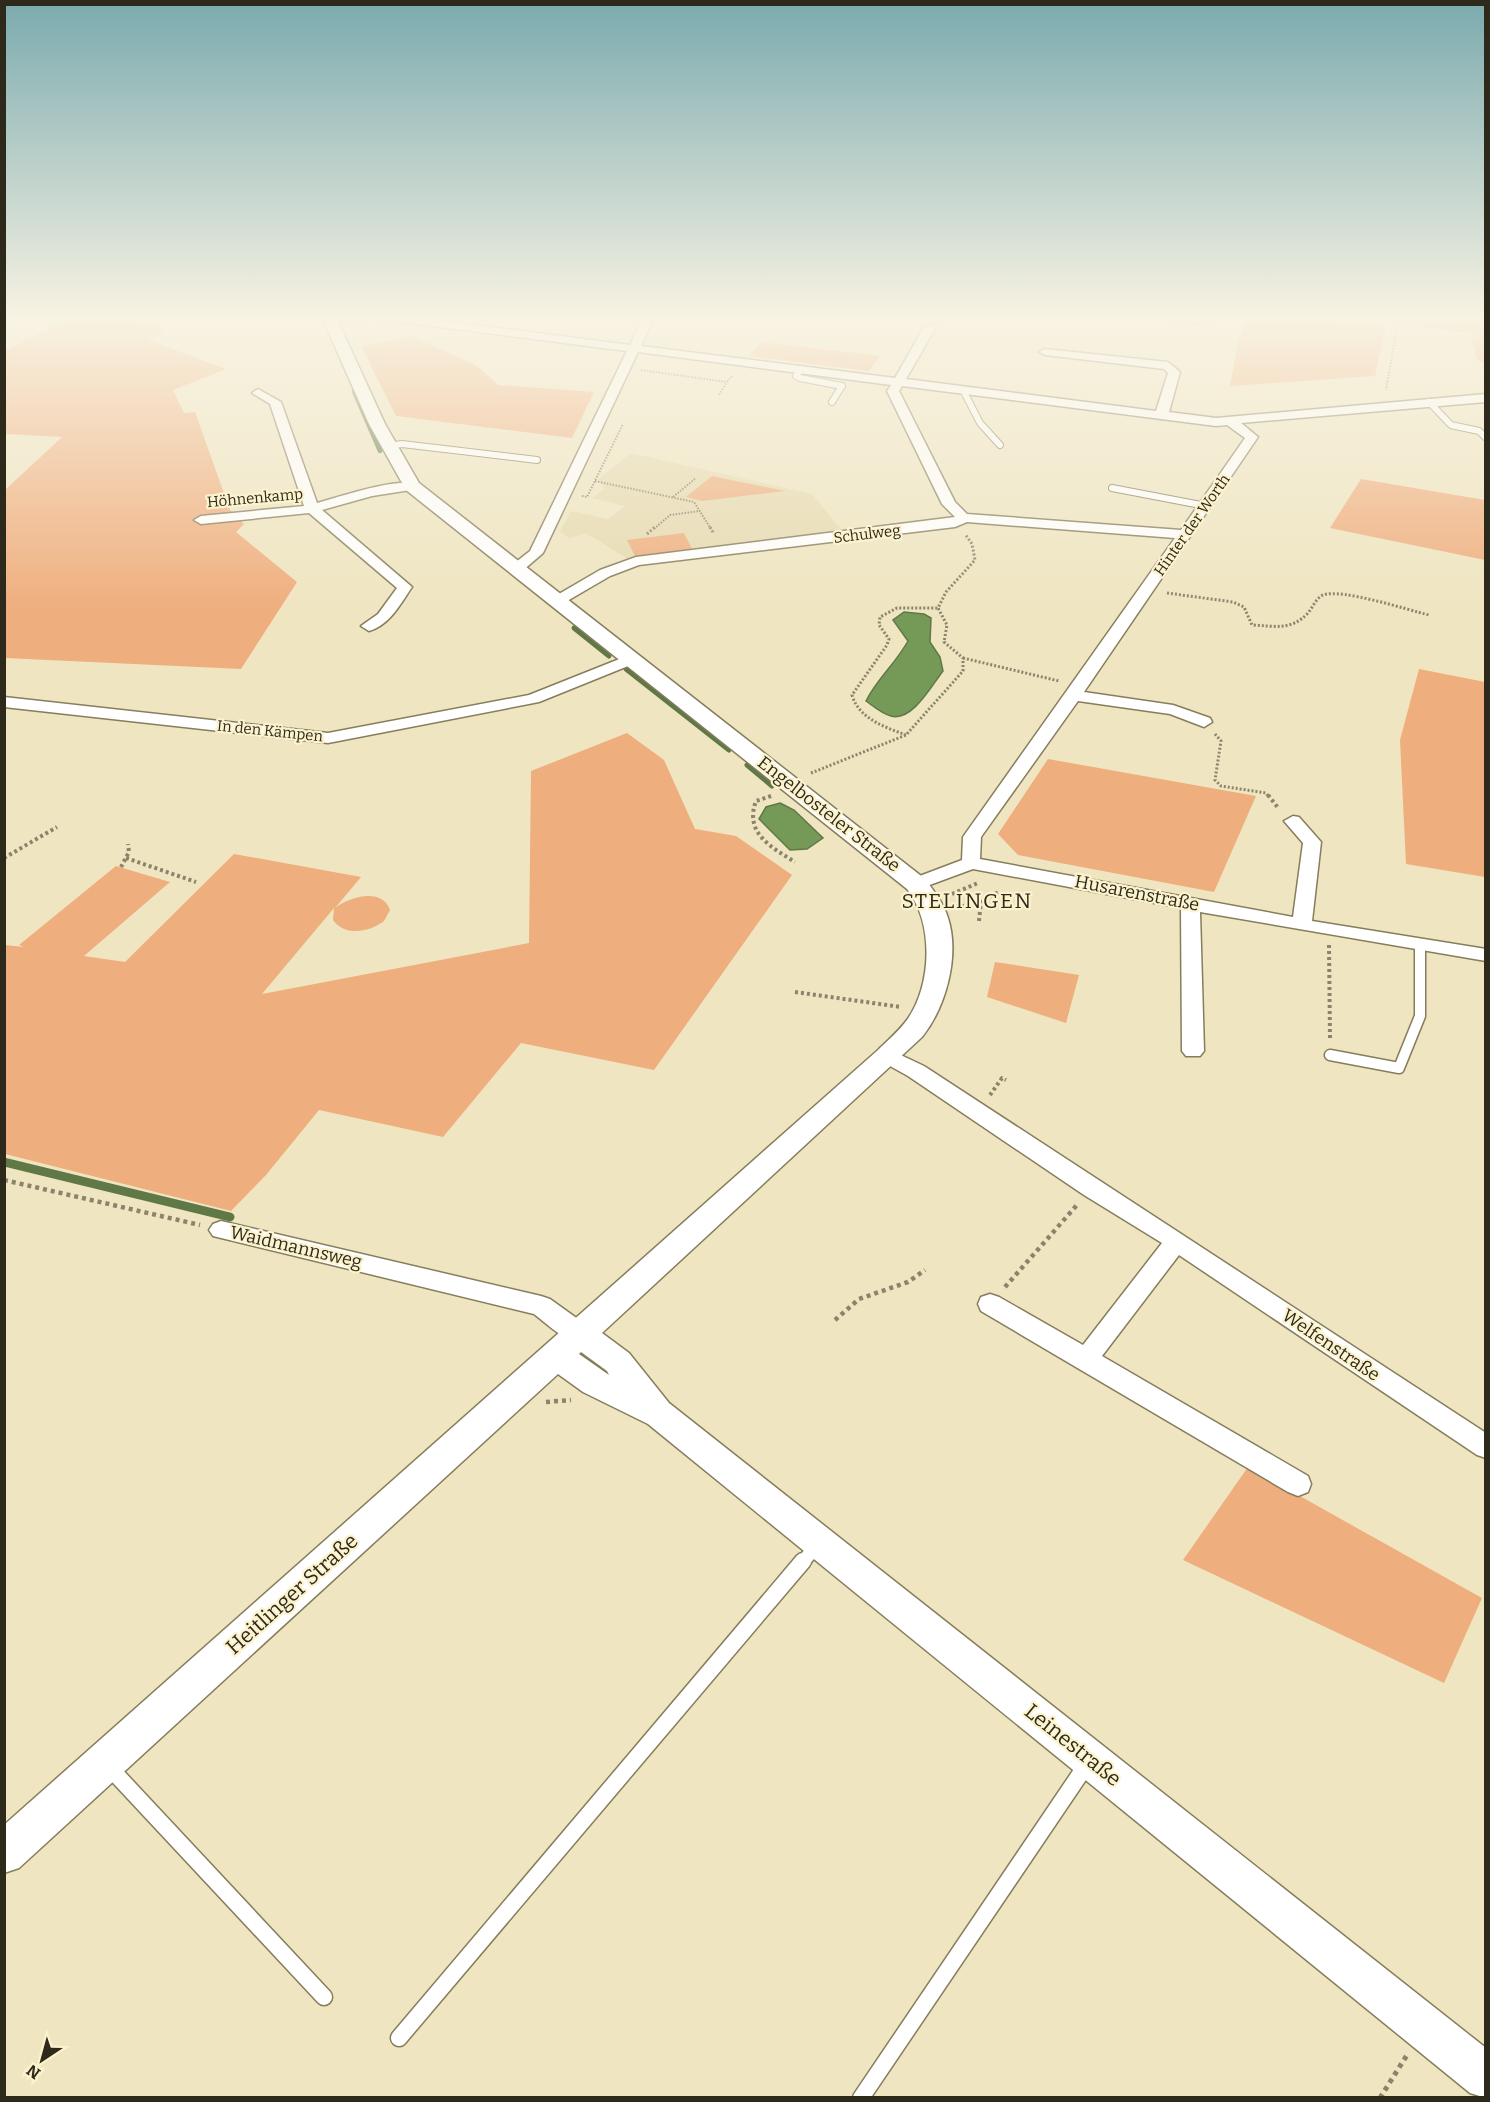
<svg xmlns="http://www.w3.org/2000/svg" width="1490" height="2102" font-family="Bitter,serif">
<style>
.built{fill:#e6dab0}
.green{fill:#efae7e}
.water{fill:#759a58;stroke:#5f7846;stroke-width:1.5}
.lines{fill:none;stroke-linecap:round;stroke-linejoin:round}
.stream-far2{stroke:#5f7846;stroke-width:4.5}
.stream-far1{stroke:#5f7846;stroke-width:5}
.stream{stroke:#5f7846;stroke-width:9}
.service-far3-casing{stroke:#867d5c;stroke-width:8}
.service-far2-casing{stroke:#867d5c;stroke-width:13}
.service-far1-casing{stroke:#867d5c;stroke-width:16}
.service-casing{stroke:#867d5c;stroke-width:19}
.minor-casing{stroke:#867d5c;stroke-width:3}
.tertiary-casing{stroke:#867d5c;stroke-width:3}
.path-far4{stroke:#8b846c;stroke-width:2;stroke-dasharray:1.5 1.5;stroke-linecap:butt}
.path-far3{stroke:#8b846c;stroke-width:3;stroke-dasharray:2 2;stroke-linecap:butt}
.path-far2{stroke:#8b846c;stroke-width:4;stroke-dasharray:3 3;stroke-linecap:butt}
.path-far1{stroke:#8b846c;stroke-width:4.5;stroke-dasharray:4 4;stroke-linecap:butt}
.path{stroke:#8b846c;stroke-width:5;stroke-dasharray:4.5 4.5;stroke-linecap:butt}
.service-far3{stroke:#fff;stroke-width:6}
.service-far2{stroke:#fff;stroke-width:10}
.service-far1{stroke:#fff;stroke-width:13}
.service{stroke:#fff;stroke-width:16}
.minor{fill:#fff;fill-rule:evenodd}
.tertiary{fill:#fff;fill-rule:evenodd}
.labels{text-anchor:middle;stroke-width:4.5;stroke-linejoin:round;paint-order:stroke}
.far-street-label{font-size:15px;fill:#2d2a1c;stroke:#fcf3ce}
.street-label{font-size:18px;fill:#2d2a1c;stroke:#fcf3ce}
.quarter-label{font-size:21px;letter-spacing:1.5px;fill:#2d2a1c;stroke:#fcf3ce}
.near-street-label{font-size:21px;fill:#2d2a1c;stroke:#fcf3ce}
</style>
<rect width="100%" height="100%" fill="#efe5c1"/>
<!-- built -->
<polygon class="built" points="631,453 812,494 844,533 628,559 586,533 570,538 560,532 571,511 608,519 625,506 592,498 604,489 598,479"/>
<!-- green -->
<g class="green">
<polygon points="75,315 116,315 166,330 148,340 226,369 173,390 184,413 195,412 230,510 244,524 236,532 297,582 241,669 5,658 5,490 62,437 5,434 4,351"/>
<polygon points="1102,315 1219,315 1213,328"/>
<polygon points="1249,315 1285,315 1386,327 1375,376 1230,386 1239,338"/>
<polygon points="1408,315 1485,315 1485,365 1476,358 1470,333 1405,325"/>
<polygon points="414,337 477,366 498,385 594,392 572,438 396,416 361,346"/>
<polygon points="761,342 880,356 869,371 749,356"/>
<polygon points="712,476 785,491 702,501 686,497"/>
<polygon points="1361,479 1485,500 1485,560 1330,528"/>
<polygon points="684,533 692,549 635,556 627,540"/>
<polygon points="1419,669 1485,682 1485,877 1406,864 1400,740"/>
<path d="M627,733L664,760L695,829L736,836L792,875L654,1070L521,1043L443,1137L319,1110L266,1175L231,1211L5,1154V945L24,947L19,945L116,866L170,882L84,956L125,962L234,854L361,877L335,908C349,897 382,887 390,910L384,921C370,932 345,937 333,920L334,908L262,994L529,943L531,771Z"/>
<polygon points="1048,759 1256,796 1214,892 1018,855 998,834"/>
<polygon points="995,962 1079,975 1066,1023 987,997"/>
<polygon points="1248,1467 1482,1598 1444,1683 1183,1560"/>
</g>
<!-- water -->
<g class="water">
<path d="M904,612L924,614L931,618L930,642L940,657L943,671C932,685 912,722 891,716C882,714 873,706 866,701C877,679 896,663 908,641L893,620Z"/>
<polygon points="780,803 794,810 823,838 807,849 790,850 759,819 766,807"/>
</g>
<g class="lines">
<!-- stream-far2 -->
<polyline class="stream-far2" points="354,391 380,451"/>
<!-- stream-far1 -->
<g class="stream-far1">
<polyline points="574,628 609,656"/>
<polyline points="626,669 729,750"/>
<polyline points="747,765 772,786"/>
</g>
<!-- stream -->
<polyline class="stream" points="4,1162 230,1217"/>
<defs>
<g id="service-far3">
<polyline points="801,369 796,376 800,378 842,386 832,402"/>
<polyline points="963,390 980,423 1000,445"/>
<polyline points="1429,402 1451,425 1479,431 1486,438"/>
<polyline points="388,446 402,444 537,460"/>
<polyline points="1112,488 1206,506"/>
</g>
<polyline id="service-far2" points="1330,1055 1399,1068 1420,1016 1420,946"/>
<polyline id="service-far1" points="802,1563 818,1544"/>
<g id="service">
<polyline points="110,1768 324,1997"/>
<polyline points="399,2038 803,1561"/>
<polyline points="861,2098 1087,1764"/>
</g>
<g id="minor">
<path d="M347,315H397L630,345L644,315H655L641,346L895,378L924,327L930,324L936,327L906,379L1156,411L1168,373L1164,369L1045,355L1039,352L1045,349L1168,362L1180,372L1169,412L1216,418L1486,394V402L1241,423L1258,437L1084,692L1173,705L1210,718L1212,722L1204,727L1170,714L1078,701L981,837L980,859L1293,917L1303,843L1284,821L1293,816L1299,817L1321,842L1312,921L1486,949V961L1200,912L1204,1051L1200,1056H1186L1182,1051L1181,908L973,869L916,890L907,884L909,880L962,860L963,837L1175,538L967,522L955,527L639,565L610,576L562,604H552L550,601L552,598L600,570L636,557L955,517L942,504L887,391L891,385L638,352L543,553L521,572H511L509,569L511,566L530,551L627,351L376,319L331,323L325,320ZM902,386L1216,426L1227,425L1245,438L1181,530L967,514L955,502L899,391Z"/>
<path d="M258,389L281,402L317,503C335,498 406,474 419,486L417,489L372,496L322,510L412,587C401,603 390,625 369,631L361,626L378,614L397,588L309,513L201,524L194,520L201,516L304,506L270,404L252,393Z"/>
<polygon points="632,654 638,656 640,659 638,662 539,702 328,743 4,707 4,697 328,733 529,695"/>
<polygon points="888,1049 924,1066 1486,1433 1486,1458 1477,1455 1179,1255 1102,1356 1308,1476 1311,1484 1308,1492 1298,1496 1288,1492 981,1311 978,1304 981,1297 990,1294 999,1297 1083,1345 1162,1243 1084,1195 908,1076 881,1061 877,1056 881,1051"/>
<path d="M221,1221L541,1296L550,1299L589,1327L592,1334L589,1341C569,1347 549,1325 534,1314L213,1236L209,1230L213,1224Z"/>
</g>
<path id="tertiary" d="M321,315H335L385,424L419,483L925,879C934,891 944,904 948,918C960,956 946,1007 922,1037L602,1333L629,1353L669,1403L1486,2048V2098L1470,2093L648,1424L583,1392L558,1374L19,1868L4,1873V1825L878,1050C888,1040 899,1031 907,1020C932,985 934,923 907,889L406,490L369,424ZM581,1352L607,1371L609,1375L579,1354Z"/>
</defs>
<!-- service-far3 casing -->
<use href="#service-far3" class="service-far3-casing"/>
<!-- service-far2 casing -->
<use href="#service-far2" class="service-far2-casing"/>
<!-- service-far1 casing -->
<use href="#service-far1" class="service-far1-casing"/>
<!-- service casing -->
<use href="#service" class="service-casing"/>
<!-- minor casing -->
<use href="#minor" class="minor-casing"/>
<!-- tertiary casing -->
<use href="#tertiary" class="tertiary-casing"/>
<!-- path-far4 -->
<g class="path-far4">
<polyline points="1384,315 1397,327 1386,390"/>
<polyline points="641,370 727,382 732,376"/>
<polyline points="719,395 727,382"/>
<polyline points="595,481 694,502 711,529"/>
<polyline points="582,496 587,497 623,424"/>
<polyline points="673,497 696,478"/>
<polyline points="654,529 670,515 700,511"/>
</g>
<!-- path-far3 -->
<g class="path-far3">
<polyline points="710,527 714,534"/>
<polyline points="647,534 655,527"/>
<path d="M1167,593L1233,602L1244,607L1252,625C1275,626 1291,631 1308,613C1313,607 1316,598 1323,595C1341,588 1408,610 1429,615"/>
<polyline points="963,658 1059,681"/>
<polyline points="1215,734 1221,741 1215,780 1221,786 1266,793 1269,797"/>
<path d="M906,735C885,727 859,719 852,695L887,645L889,639L879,625L880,617L897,608H938"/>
<polyline points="811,773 906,735 963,671 963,658 944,642 947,625 938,608 946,592 975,560 972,544 965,534"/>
<polyline points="769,797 771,796"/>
</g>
<!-- path-far2 -->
<g class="path-far2">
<polyline points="1268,795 1279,809"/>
<path d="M771,796L756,801C744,833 771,847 795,862"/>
<polyline points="4,858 57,827"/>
<polyline points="126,858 196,882"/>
<polyline points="121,867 129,852 128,844"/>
<polyline points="952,894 978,883"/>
<polyline points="957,904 959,907 981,901"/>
<polyline points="979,921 981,901 999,892"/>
<polyline points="1329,945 1330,1039"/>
<polyline points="795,992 901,1007"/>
<polyline points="990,1095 1002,1078 1006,1080"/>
</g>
<!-- path-far1 -->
<g class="path-far1">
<polyline points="4,1180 200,1225"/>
<polyline points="1005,1287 1077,1205"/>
<polyline points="835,1320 859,1299 908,1282 925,1270"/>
<polyline points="546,1402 571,1400"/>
</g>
<!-- path -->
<polyline class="path" points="1380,2098 1407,2055"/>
<!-- service-far3 -->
<use href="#service-far3" class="service-far3"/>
<!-- service-far2 -->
<use href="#service-far2" class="service-far2"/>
<!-- service-far1 -->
<use href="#service-far1" class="service-far1"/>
<!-- service -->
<use href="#service" class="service"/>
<!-- minor -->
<use href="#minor" class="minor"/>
<!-- tertiary -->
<use href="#tertiary" class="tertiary"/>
</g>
<!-- sky -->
<linearGradient id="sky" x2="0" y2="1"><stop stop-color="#7aaaae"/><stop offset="0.52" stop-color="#f8f3e3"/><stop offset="1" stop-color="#f8f3e3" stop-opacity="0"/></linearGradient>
<rect width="1490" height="610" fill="url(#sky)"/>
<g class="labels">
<!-- far-street labels -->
<g class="far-street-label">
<text transform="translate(255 498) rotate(-5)" y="5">Höhnenkamp</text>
<text transform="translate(1192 525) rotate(-55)" y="5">Hinter der Worth</text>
<text transform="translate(867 534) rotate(-7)" y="5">Schulweg</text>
<text transform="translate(270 731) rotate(6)" y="5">In den Kämpen</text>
</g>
<!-- street labels -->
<g class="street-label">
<text transform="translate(829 814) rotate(38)" y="6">Engelbosteler Straße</text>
<text transform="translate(1137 893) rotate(11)" y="6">Husarenstraße</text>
<text transform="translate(296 1247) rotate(13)" y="6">Waidmannsweg</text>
<text transform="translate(1331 1345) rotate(34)" y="6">Welfenstraße</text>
</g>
<!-- quarter labels -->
<g class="quarter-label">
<text x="967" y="908">STELINGEN</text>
</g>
<!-- near-street labels -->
<g class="near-street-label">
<text transform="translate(292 1594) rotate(-42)" y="7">Heitlinger Straße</text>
<text transform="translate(1073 1745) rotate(39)" y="7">Leinestraße</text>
</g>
</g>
<!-- border -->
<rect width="1490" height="2102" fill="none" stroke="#2d2a1c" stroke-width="12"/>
<!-- north arrow -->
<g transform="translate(42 2060) rotate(216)" stroke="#fcf3ce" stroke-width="4.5" paint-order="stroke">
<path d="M0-4.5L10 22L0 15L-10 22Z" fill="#2d2a1c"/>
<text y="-9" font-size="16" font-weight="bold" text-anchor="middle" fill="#2d2a1c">N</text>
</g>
</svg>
